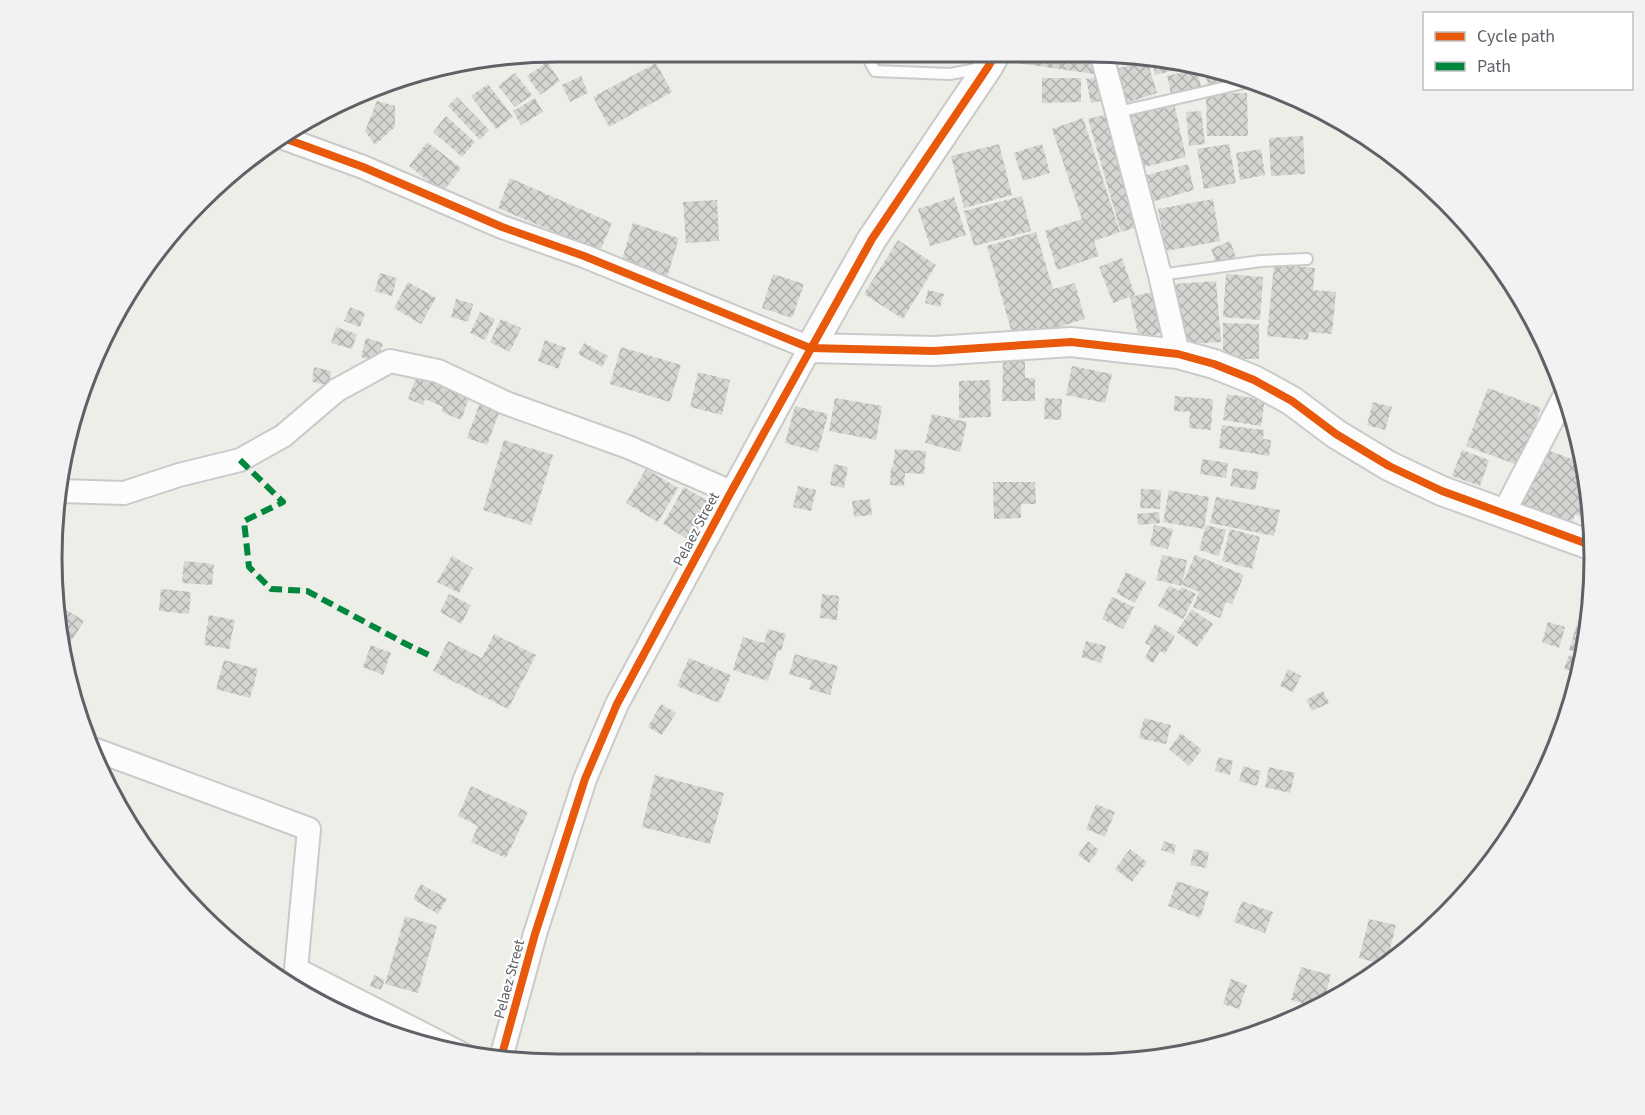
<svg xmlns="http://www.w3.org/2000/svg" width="1645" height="1115" font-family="'Source Sans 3',sans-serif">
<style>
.building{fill:url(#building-cross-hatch)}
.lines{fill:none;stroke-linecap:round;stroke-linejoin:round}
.service-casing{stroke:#cacaca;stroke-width:14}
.minor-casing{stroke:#cacaca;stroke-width:26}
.tertiary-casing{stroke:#cacaca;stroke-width:32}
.service{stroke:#fcfcfc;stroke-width:10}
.minor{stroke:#fcfcfc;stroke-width:22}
.tertiary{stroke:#fcfcfc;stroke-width:28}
.quiet{stroke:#00873e;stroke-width:6;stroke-dasharray:12 6;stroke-linecap:butt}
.cycleway-casing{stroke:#fff;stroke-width:11}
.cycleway{stroke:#e8590c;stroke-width:8}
.labels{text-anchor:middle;stroke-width:4.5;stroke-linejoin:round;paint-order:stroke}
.street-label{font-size:15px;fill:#5e6267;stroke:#fff}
.rim{fill:none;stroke:#5e6267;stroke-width:3}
</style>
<defs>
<pattern id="building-cross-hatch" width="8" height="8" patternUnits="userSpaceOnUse" patternTransform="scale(1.5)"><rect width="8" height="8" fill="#d5d5d2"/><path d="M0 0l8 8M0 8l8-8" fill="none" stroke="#b0b0ae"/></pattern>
</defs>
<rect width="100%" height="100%" fill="#eeeee9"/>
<!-- building -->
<g class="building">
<polygon points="1019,51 1097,52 1094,74 1017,63"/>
<polygon points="1102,52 1133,55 1133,56 1105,63"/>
<polygon points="1151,57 1186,61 1188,67 1155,75"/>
<polygon points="1147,60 1157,93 1120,105 1110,71"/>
<polygon points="547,62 560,81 540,95 527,76"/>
<polygon points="656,63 672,92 609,127 593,97"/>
<polygon points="1204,67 1239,79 1208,86"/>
<polygon points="1197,69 1201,87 1171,94 1167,76"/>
<polygon points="515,73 532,95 515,107 498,86"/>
<polygon points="581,76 588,93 570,102 562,85"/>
<polygon points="1105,76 1110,99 1091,103 1086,79"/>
<polygon points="1042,78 1081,78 1081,102 1042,103"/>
<polygon points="488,84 513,117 496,129 471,96"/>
<polygon points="1247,93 1248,136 1207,136 1206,94"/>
<polygon points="457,97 489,130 480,140 448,106"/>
<polygon points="535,98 543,112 521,125 513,111"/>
<polygon points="377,101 395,106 395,127 375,145 365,131"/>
<polygon points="1174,103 1186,157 1136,169 1123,114"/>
<polygon points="1201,111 1205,144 1189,146 1186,112"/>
<polygon points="1108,114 1141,226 1121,232 1088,119"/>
<polygon points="446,116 475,142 462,157 433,132"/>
<polygon points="1083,118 1120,232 1094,241 1099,256 1057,270 1045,231 1082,219 1052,129"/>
<polygon points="1303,136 1305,174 1271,176 1269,138"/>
<polygon points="427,142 461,168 443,192 409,166"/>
<polygon points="999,144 1012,195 964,208 951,156"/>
<polygon points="1042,144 1050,173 1023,181 1014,153"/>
<polygon points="1229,144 1236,183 1204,189 1197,149"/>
<polygon points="1261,149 1265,175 1240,180 1236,153"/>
<polygon points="1188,164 1194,190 1154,201 1147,175"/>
<polygon points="510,178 612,223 600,251 498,208"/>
<polygon points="1022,196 1031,231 974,246 964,211"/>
<polygon points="954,197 966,235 930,246 918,209"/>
<polygon points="1213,199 1220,241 1166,251 1158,209"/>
<polygon points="717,200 719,241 686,243 683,202"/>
<polygon points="633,223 679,238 667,277 621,263"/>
<polygon points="1036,232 1053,289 1075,283 1085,319 1014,340 987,246"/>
<polygon points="898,240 936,265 903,319 864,294"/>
<polygon points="1230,241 1236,257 1217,265 1211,249"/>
<polygon points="1122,258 1135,295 1113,303 1099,267"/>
<polygon points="1274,264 1315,268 1313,290 1336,292 1332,334 1309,332 1308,340 1267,336"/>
<polygon points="380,273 397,278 392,296 375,291"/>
<polygon points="773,274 804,284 792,318 762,308"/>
<polygon points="1226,274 1263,277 1260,320 1223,317"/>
<polygon points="1216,281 1221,342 1178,345 1174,284"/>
<polygon points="408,282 436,298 421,324 394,308"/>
<polygon points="928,290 944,294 940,307 925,303"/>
<polygon points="1161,290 1170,331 1139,339 1130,297"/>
<polygon points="456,299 473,304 468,322 451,317"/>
<polygon points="350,307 365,313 360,327 344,321"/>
<polygon points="480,312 495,319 485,340 470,333"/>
<polygon points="501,319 521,328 510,352 490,342"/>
<polygon points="1223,323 1259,324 1259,359 1223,359"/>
<polygon points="336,327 357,334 352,349 331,343"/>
<polygon points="366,338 383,343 378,362 361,357"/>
<polygon points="545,340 566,348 558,369 538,361"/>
<polygon points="584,343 608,356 602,367 578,354"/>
<polygon points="621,347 681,365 670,402 610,384"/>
<polygon points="1003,361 1025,361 1025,378 1035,378 1035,401 1002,401"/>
<polygon points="1072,366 1112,374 1105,403 1066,395"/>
<polygon points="314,367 331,371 329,385 312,382"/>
<polygon points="419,370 472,390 461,420 442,412 443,407 425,399 423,405 408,399"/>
<polygon points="698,372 730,380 722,415 690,407"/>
<polygon points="990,380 991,417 959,418 959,381"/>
<polygon points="1488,388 1541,408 1520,466 1466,446"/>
<polygon points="1227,394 1265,400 1261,426 1223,420"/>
<polygon points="1175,396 1213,399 1211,430 1189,428 1190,412 1174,411"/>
<polygon points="835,398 882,406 876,440 829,431"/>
<polygon points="1045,398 1062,399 1061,420 1044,419"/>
<polygon points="481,400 501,408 487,445 467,438"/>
<polygon points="1373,402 1392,407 1385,430 1367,425"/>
<polygon points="1568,405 1576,431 1560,425"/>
<polygon points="795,406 828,414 818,452 785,443"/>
<polygon points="932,414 967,422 960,452 925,443"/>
<polygon points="1222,425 1264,430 1263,439 1271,440 1269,456 1219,448"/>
<polygon points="504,440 553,455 531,525 483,510"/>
<polygon points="1542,448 1585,464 1588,499 1582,517 1575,514 1569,531 1518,513"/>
<polygon points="895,449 926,451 924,474 905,473 904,486 890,485 891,467 893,467"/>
<polygon points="1462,450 1489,460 1480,486 1452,476"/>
<polygon points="1202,459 1228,463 1226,478 1200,474"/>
<polygon points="834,464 848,467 844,488 830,485"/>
<polygon points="1233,468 1259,472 1255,490 1230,486"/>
<polygon points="646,469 678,488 658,522 626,503"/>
<polygon points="993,482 1035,482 1036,504 1021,504 1021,518 994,519"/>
<polygon points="798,486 816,490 811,511 793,507"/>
<polygon points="684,487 714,505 692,542 663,524"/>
<polygon points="1141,489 1161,490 1160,509 1140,508"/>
<polygon points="1169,490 1209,497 1204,529 1163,522"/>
<polygon points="1216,497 1280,510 1274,536 1210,523"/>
<polygon points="870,499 872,515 854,517 852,501"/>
<polygon points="1159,512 1160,523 1138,525 1137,514"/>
<polygon points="1154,525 1173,529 1168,549 1150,545"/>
<polygon points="1206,525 1226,530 1219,556 1199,550"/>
<polygon points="1230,529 1260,537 1252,569 1222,561"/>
<polygon points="1162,555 1187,560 1182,586 1156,580"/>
<polygon points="1195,555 1244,575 1232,604 1226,602 1220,618 1193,607 1199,592 1182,585"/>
<polygon points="452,556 473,568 459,593 437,582"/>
<polygon points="184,561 214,564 212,585 182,583"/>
<polygon points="1126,572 1146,582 1135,603 1116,593"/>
<polygon points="1169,585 1179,591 1182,587 1196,594 1183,619 1158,606"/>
<polygon points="161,589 191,592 189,614 159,611"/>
<polygon points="449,594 471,605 461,624 440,612"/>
<polygon points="822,594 839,596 837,620 820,618"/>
<polygon points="1112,597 1134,607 1123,629 1102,619"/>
<polygon points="57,604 84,621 61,657"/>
<polygon points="1192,609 1213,624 1197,647 1176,632"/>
<polygon points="209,615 235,620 229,649 204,645"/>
<polygon points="1578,621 1588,623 1584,655 1569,650"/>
<polygon points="1548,622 1565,627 1559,648 1542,642"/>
<polygon points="1155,624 1175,636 1165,654 1160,651 1153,663 1145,658 1151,646 1145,643"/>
<polygon points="768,629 786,634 781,651 778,650 768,681 733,670 743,637 764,643"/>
<polygon points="494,634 536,655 508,709 433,671 448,641 482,658"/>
<polygon points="1086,641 1106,646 1101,663 1081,657"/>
<polygon points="371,645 391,653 383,675 363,667"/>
<polygon points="795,654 838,666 830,695 809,689 812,681 789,674"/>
<polygon points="1569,655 1583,659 1579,673 1564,669"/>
<polygon points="689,658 731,675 719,703 677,686"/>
<polygon points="224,660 258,669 250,698 216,689"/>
<polygon points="1288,669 1301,676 1293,692 1280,686"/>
<polygon points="1323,691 1329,703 1312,711 1306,700"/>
<polygon points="661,704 676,713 662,735 648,727"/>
<polygon points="1144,718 1171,725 1166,744 1139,738"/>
<polygon points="1181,733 1202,750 1189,766 1169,749"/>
<polygon points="1218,757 1233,761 1230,775 1215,771"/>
<polygon points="1243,766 1261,771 1257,786 1239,781"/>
<polygon points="1269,767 1295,773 1290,793 1265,787"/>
<polygon points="655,775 724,793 710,844 642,827"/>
<polygon points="471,786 528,812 506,858 471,842 478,826 458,816"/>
<polygon points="1096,804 1115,812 1105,837 1086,829"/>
<polygon points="1088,841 1099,850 1089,863 1078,855"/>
<polygon points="1164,841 1176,845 1174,854 1161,850"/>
<polygon points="1130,849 1147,862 1132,882 1115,869"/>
<polygon points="1194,849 1209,852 1206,868 1190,865"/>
<polygon points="1177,881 1209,892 1200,918 1168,906"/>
<polygon points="421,884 447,899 438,914 413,899"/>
<polygon points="1242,901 1273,912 1265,933 1234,922"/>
<polygon points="405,916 437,926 418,993 385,984"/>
<polygon points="1369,919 1396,925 1386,965 1359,958"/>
<polygon points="1301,967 1331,975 1323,1003 1316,1007 1291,1000"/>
<polygon points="374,975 385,980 381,990 370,986"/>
<polygon points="1231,979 1247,985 1239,1009 1223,1004"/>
<polygon points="696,1051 725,1058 723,1064 693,1064"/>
</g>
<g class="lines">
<defs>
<g id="service">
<polyline points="864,51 875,71 950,74 982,68"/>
<polyline points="1118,112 1248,82"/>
<polyline points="1160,275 1261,261 1307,259"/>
</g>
<g id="minor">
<polyline points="1101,52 1160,275 1178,354"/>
<polyline points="278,136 363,167 502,227 584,256 810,348 617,704 585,779 535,934 501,1058"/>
<polyline points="60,491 124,493 179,475 240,460 283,436 337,390 390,361 438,371 506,403 628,447 731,492"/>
<polyline points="1503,514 1565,395"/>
<polyline points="96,750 309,829 296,969 464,1055"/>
</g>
<polyline id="tertiary" points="997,51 988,67 872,239 810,348 934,351 1071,342 1178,354 1214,364 1254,380 1292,401 1336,434 1389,466 1442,491 1593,546"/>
</defs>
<!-- service casing -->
<use href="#service" class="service-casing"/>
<!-- minor casing -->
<use href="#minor" class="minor-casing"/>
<!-- tertiary casing -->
<use href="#tertiary" class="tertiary-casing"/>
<!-- service -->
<use href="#service" class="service"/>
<!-- minor -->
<use href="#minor" class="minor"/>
<!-- tertiary -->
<use href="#tertiary" class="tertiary"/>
<!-- quiet -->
<polyline class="quiet" points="240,460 283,502 244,521 249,567 271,589 307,591 406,644 429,655"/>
<defs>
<g id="cycleway">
<polyline points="278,136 363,167 502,227 584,256 810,348 934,351 1071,342 1178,354 1214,364 1254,380 1292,401 1336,434 1389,466 1442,491 1593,546"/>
<polyline points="501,1058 535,934 585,779 617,704 731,492 872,239 988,67 997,51"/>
</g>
</defs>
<!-- cycleway casing -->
<use href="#cycleway" class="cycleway-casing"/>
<!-- cycleway -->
<use href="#cycleway" class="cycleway"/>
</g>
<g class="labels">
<!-- street labels -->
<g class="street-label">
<text transform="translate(696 529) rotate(-62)" y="5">Pelaez Street</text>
<text transform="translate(509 979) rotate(-75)" y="5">Pelaez Street</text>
</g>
</g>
<!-- crop -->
<path d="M0 0H1645V1115H0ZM558 62H1088A496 496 0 0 1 1584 558V558A496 496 0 0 1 1088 1054H558A496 496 0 0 1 62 558V558A496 496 0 0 1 558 62Z" fill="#f2f2f3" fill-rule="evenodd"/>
<path class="rim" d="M558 62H1088A496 496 0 0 1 1584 558V558A496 496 0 0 1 1088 1054H558A496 496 0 0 1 62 558V558A496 496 0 0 1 558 62Z"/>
<!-- legend -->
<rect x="1423" y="12" width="210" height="78" fill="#ffffff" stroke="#bfc0c2" stroke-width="1.5"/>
<rect x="1435" y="32" width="30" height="9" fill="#e8590c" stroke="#bfc0c2" stroke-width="1.5"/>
<text x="1477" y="42" font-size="18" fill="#5e6267">Cycle path</text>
<rect x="1435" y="62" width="30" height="9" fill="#00873e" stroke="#bfc0c2" stroke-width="1.5"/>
<text x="1477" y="72" font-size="18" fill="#5e6267">Path</text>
</svg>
